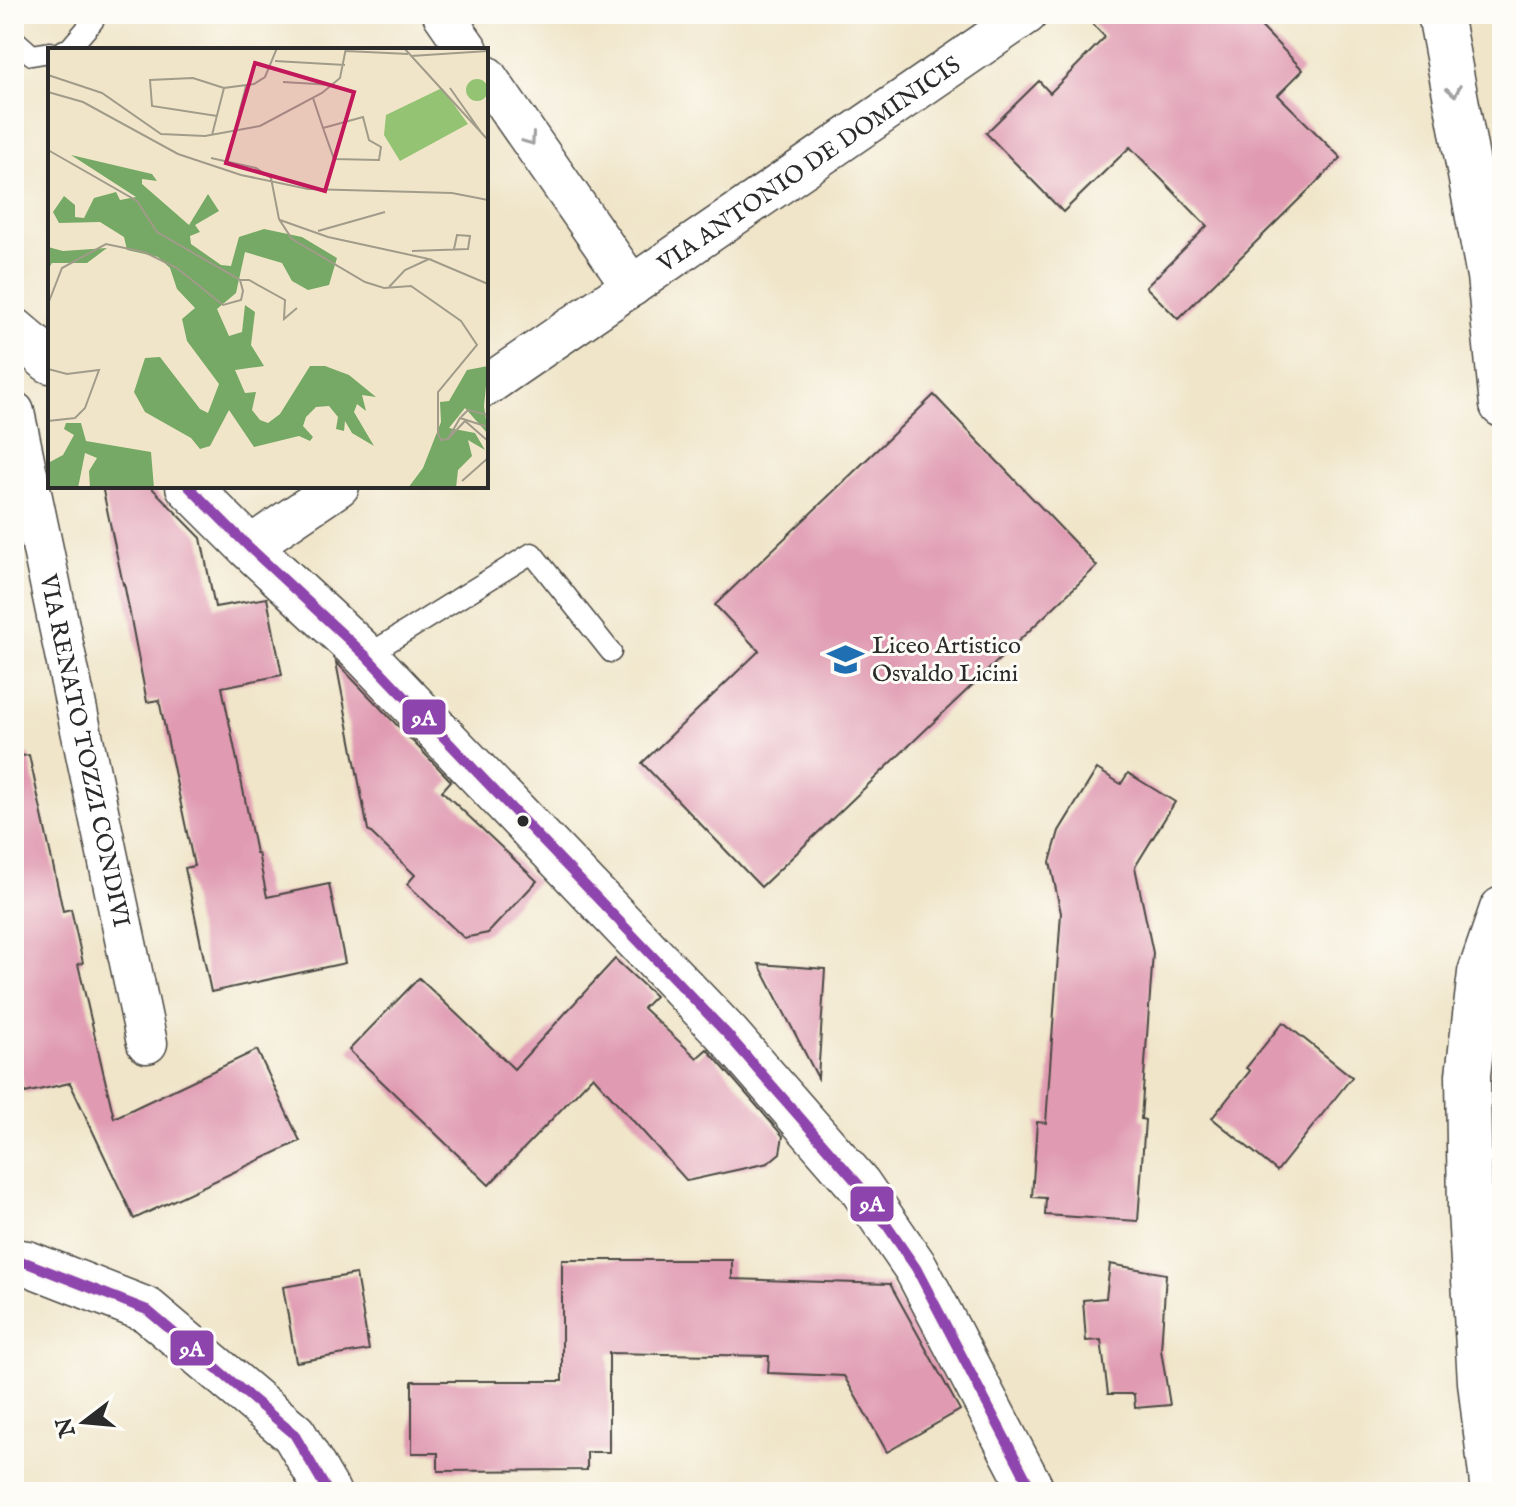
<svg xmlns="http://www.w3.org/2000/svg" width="1516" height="1506" font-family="'IM FELL English',serif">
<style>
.building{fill:#e09bb2}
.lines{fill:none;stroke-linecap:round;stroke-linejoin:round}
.lane-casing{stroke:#494743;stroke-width:23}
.street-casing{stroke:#494743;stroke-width:43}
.secondary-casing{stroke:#494743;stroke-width:47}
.highway-casing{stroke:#494743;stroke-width:47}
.lane{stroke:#fff;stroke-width:20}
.street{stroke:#fff;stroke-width:40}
.secondary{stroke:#fff;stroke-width:44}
.highway{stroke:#fff;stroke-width:44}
.bus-1-casing{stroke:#fdfcf7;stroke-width:16}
.bus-1{stroke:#8e44ad;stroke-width:10}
.oneway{stroke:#a0a0a0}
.bus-dot{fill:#2b2b2b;stroke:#fdfcf7;stroke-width:3}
.labels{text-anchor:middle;stroke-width:6;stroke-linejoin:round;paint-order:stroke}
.street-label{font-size:24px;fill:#2b2b2b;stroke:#fdfcf7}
.poi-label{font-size:24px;fill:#2b2b2b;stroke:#fdfcf7;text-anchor:start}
.inset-road{fill:none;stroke:#a19b8a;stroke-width:2}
.view{fill:#c2185b;fill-opacity:0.15;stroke:#c2185b;stroke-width:4}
.inset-edge{fill:none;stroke:#2b2b2b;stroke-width:4}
.line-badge{stroke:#fdfcf7;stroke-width:3}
.badge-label{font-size:22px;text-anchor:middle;font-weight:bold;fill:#fff}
</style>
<rect width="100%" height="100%" fill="#fdfcf7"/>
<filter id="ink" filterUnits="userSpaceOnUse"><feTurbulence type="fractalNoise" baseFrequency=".0125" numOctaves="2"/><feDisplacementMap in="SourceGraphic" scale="16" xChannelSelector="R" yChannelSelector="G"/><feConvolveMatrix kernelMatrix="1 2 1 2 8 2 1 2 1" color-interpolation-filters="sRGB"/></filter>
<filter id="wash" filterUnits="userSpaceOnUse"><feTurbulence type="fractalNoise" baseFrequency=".006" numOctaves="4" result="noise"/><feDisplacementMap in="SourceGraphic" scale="32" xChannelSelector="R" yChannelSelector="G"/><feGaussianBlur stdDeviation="1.8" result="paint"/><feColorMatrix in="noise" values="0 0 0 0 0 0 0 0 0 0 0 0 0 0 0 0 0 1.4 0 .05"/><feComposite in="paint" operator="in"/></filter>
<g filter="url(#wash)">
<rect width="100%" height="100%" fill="#f0e5c9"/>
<g id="blocks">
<!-- building -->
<g class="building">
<polygon points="1083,14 1249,14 1303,70 1278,95 1341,158 1178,319 1146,287 1207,226 1130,147 1063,212 986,133 1039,81 1050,93 1105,37"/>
<polygon points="934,395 1097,566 761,887 642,763 759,651 715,605"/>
<polygon points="102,486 150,486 201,538 215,607 267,598 282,675 222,687 256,853 258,853 267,897 329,884 345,963 211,992 185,868 194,866 159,700 147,702 124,583 123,584"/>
<polygon points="336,662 451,781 442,791 537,881 488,933 464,938 407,884 415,875 368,830"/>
<polygon points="29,755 63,911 71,909 83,963 78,964 114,1118 257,1050 300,1141 134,1219 70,1083 25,1093 14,1044 14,757"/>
<polygon points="1097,769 1121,784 1128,773 1175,802 1135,867 1153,953 1141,1119 1145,1120 1138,1221 1045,1215 1046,1198 1032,1197 1037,1122 1046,1123 1061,913 1050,862 1059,831"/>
<polygon points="615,959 655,996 643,1008 697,1058 707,1049 783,1136 780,1153 768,1163 687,1181 593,1076 489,1185 349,1050 419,978 514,1069"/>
<polygon points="759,964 825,969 818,1078"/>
<polygon points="1283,1022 1352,1077 1277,1171 1212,1118 1250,1071 1246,1068"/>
<polygon points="562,1260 732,1260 732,1279 890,1284 960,1410 887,1452 844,1376 768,1373 769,1356 609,1353 609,1452 587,1452 587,1470 438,1471 438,1453 412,1453 412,1381 562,1381"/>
<polygon points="1110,1264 1166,1274 1161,1350 1170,1405 1135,1408 1134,1394 1108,1394 1101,1340 1086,1341 1083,1300 1106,1298"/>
<polygon points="356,1274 369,1350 296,1362 283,1287"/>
</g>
</g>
</g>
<g filter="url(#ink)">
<use href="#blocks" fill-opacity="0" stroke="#494743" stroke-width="2"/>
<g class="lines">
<defs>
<g id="lane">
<polyline points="14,39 32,55 50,52"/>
<polyline points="64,50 69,49 93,21 95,14"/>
<polyline points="366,656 532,553 611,652"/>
</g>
<g id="street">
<polyline points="443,14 468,50"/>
<polyline points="486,76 632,286"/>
<path id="s1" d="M486,386L1027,14"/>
<path id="s2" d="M14,412L147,1043"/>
<polyline points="249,547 339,486"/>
</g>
<g id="secondary">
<polyline points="14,330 50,361"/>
<polyline points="188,486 249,547 366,656 728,1035 859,1185 916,1268 1033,1492"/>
<polyline points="14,1261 27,1263 147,1310 294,1434 328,1492"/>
<polyline points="1493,1492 1480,1382 1470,1211 1468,1075 1480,973 1502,909"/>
</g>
<polyline id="highway" points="1440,14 1489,276 1502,405"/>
</defs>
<!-- lane casing -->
<use href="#lane" class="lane-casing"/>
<!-- street casing -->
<use href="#street" class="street-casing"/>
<!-- secondary casing -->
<use href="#secondary" class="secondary-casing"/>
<!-- highway casing -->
<use href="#highway" class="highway-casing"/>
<!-- lane -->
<use href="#lane" class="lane"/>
<!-- street -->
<use href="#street" class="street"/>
<!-- secondary -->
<use href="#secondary" class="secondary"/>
<!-- highway -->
<use href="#highway" class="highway"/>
<defs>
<g id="bus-1">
<polyline points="188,486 249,547 366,656 728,1035 859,1185 916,1268 1033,1492"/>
<polyline points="14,1261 27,1263 147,1310 294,1434 328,1492"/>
</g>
</defs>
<!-- bus-1 casing -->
<use href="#bus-1" class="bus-1-casing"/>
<!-- bus-1 -->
<use href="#bus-1" class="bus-1"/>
</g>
<!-- one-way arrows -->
<defs><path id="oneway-chevron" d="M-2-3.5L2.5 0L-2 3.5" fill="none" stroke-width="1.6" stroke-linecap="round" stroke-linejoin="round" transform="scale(2)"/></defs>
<g class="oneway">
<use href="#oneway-chevron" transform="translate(1454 91) rotate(79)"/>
<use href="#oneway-chevron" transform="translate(530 140) rotate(55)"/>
</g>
</g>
<!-- icons -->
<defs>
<symbol id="school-bare" viewBox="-9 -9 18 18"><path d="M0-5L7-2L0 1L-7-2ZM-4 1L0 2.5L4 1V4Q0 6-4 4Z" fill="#1f6fb2" stroke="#fdfcf7" stroke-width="2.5" paint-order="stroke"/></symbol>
</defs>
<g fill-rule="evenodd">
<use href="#school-bare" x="820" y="634" width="51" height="51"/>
</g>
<!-- markers -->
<circle class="bus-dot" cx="523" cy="821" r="7"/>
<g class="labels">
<!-- street labels -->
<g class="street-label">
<text dy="8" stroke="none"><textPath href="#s1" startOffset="392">VIA ANTONIO DE DOMINICIS</textPath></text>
<text dy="8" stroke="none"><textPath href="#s2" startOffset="346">VIA RENATO TOZZI CONDIVI</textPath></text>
</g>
<!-- poi labels -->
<g class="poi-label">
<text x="872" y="653">Liceo Artistico<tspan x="872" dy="28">Osvaldo Licini</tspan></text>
</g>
</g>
<!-- overview -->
<g transform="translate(48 48)">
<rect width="440" height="440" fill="#f0e5c9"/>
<path d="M23,107L104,126L109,133L94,131V136L141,177L160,146L171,163L147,177L152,184L142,188L143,196L173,217L183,218L191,189L216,181L254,189L289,210L281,237L260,242L244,233L234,215L197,204L188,245L169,261L181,288L194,284L197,257L207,264L203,297L216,318L187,322L197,345L208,344L204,362L212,372L220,375L232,366L262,318H277L301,327L328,349L314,347L318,363L309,356L306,364L326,398L304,385L297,373L296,383L288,381L290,369L281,358L268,359L258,369L255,378L265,389L262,393L251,388L206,399L181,362L162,398L152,401L143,390L97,364L86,344L97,310L112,309L152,361L160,365L171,336L139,293L134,271L147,260L129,241L122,220L110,209L79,202L76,189L52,174L11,175L5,164L16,148L27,157V169L36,170L46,150L68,144L72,152L88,149ZM0,199L15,203L59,200L39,215H4L0,222ZM440,318L436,358L440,386L417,360L401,380L427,385L437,402L420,392L424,408L410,422L408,440H360L375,420L393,374L392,354L401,353L419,322ZM18,375H33L38,393L103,404L106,440H42L41,423L49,410L37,405L30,440H0V415L15,407L26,387L16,381Z" fill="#76a965"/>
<path d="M418 42a11 11 0 1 1 22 0a11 11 0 1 1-22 0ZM394,40L420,76L352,113L336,87L338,67Z" fill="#93c373"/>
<path class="inset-road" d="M356,0L440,92M298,3L360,6M363,8L440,3M227,13L297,17M0,27L54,45L113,86L157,88L212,78L274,45L292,30L298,0M235,34L285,37M402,40L435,87M0,44L35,54L130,106L193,127L260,141L404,145L440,152M265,50L275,80L286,111L331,112L333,99L321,92L315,69L275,80M191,65L198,38M169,68L104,58L102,32L145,30L176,40M164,87L176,40L206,36L217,29L229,0M0,102L89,153L109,184L192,232L195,243L193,252L175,257L129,220L96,204L58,196L14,220L0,256M163,110L208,120L223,130L231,171L244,191L317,234L336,240L363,238L413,273L429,297L390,344V386L393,392L400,391L412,370L440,379M232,172L280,189L381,211L357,222L341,239M270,183L337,164M364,203L420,201L422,188L409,187L406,201M381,211L440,236M192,232H201L237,252L236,271L249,260M0,321L19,326L51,322L37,360L27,370L0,373M413,369L420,362L440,367M400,391L417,373L440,393M414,433L440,410"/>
<path class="view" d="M207,15L306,44L277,143L178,115Z"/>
<rect width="440" height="440" class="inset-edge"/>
</g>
<g class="line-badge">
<rect x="401" y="698" width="46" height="38" rx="8" fill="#8e44ad"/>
<rect x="849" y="1185" width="46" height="38" rx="8" fill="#8e44ad"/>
<rect x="169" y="1329" width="46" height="38" rx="8" fill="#8e44ad"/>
</g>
<g class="badge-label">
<text x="424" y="725">9A</text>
<text x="872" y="1211">9A</text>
<text x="192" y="1356">9A</text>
</g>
<!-- margin -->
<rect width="1516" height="1506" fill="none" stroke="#fdfcf7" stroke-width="48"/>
<!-- north arrow -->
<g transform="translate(84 1422) rotate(254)" stroke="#fdfcf7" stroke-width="6" paint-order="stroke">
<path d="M0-6L14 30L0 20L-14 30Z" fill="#2b2b2b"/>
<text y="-12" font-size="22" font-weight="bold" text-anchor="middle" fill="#2b2b2b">N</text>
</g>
</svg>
